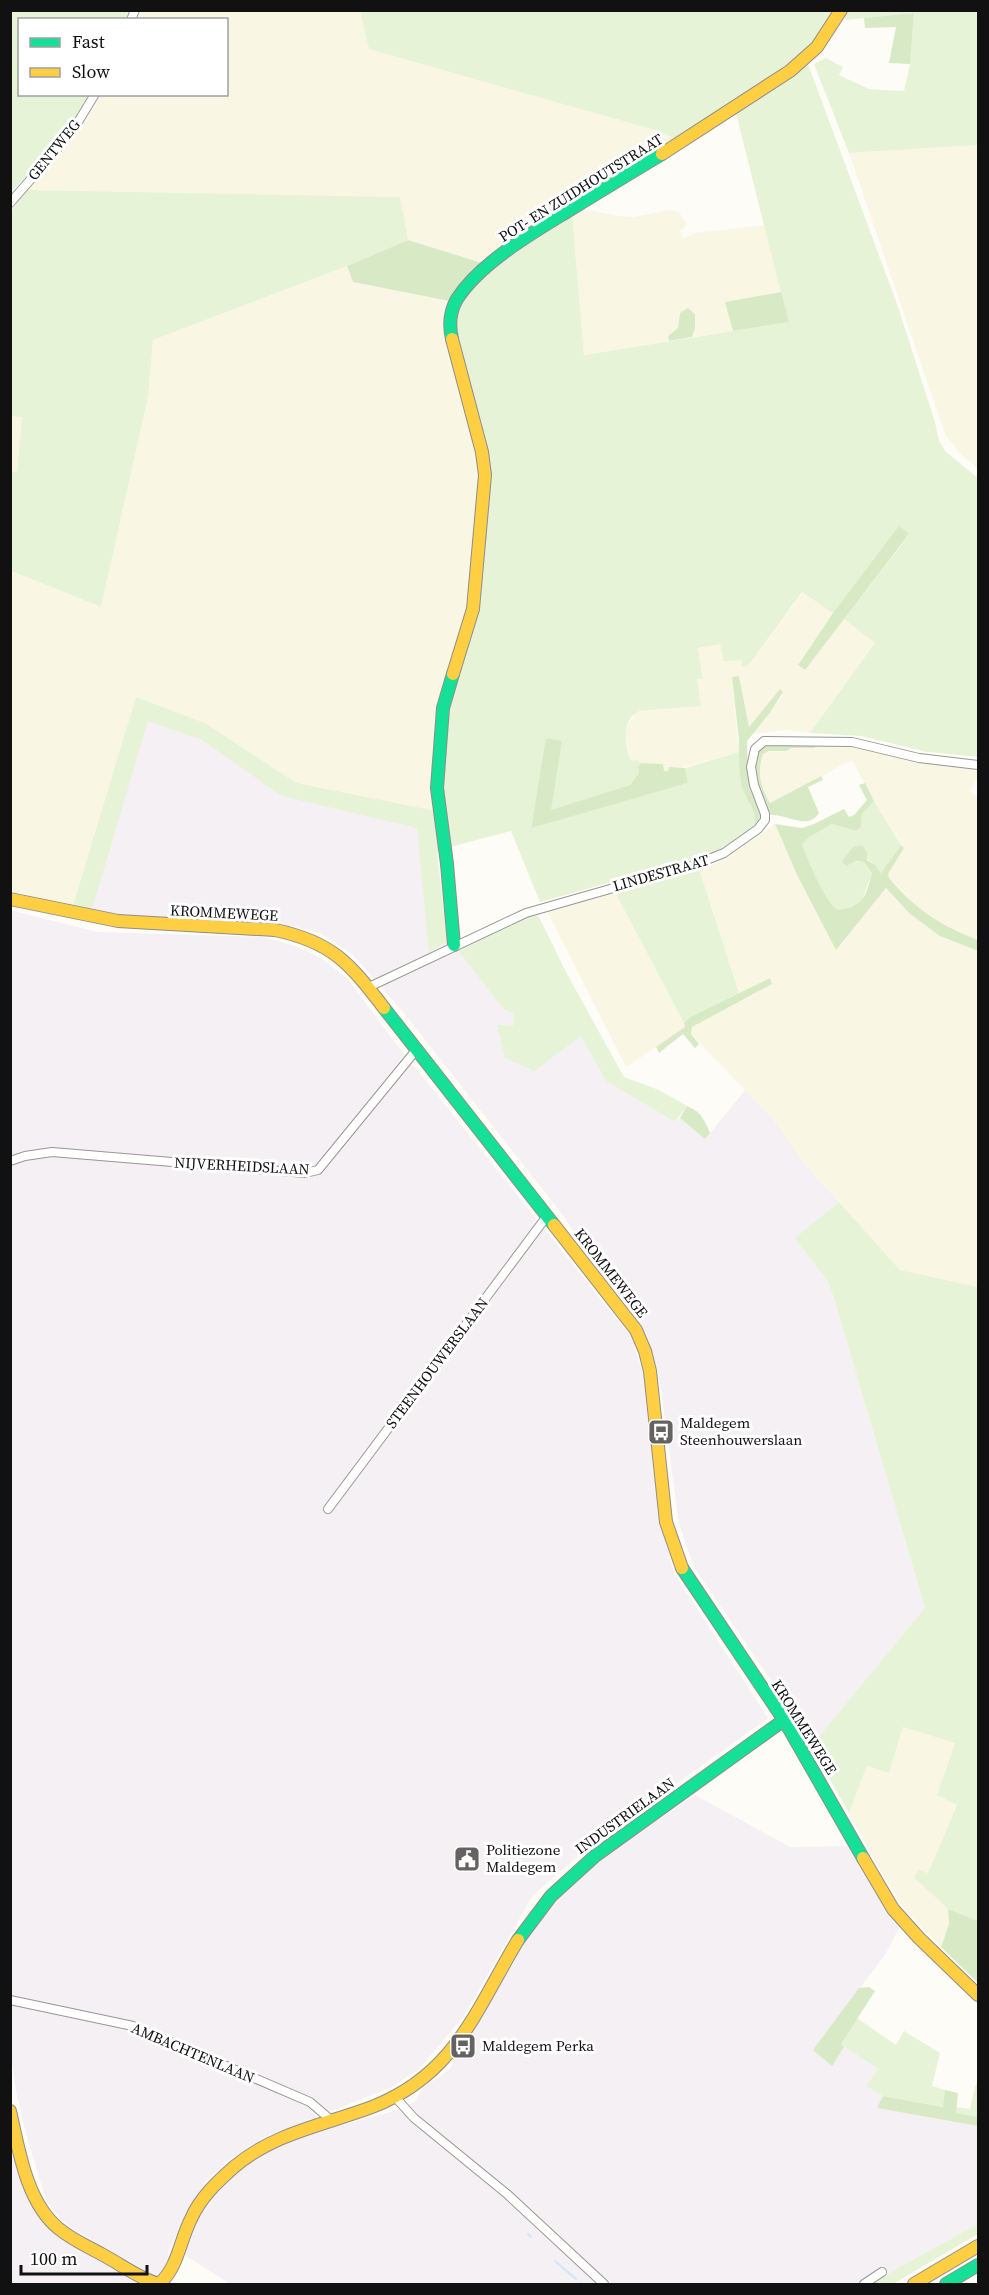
<svg xmlns="http://www.w3.org/2000/svg" width="989" height="2295" font-family="'Source Serif 4',serif">
<style>
.industrial{fill:#f5f0f3}
.farmland{fill:#f9f7e4}
.green{fill:#e7f3d7}
.forest{fill:#d8eac5}
.lines{fill:none;stroke-linecap:round;stroke-linejoin:round}
.stream{stroke:#cde8f7;stroke-width:2}
.street-casing{stroke:#979795;stroke-width:10}
.fast-casing{stroke:#8e8d8b;stroke-width:14}
.slow-casing{stroke:#8e8d8b;stroke-width:14}
.street{stroke:#fffffe;stroke-width:8}
.fast{stroke:#16e098;stroke-width:12}
.slow{stroke:#ffcf43;stroke-width:12}
.labels{text-anchor:middle;stroke-width:6;stroke-linejoin:round;paint-order:stroke}
.street-label{font-size:15px;fill:#111;stroke:#fff}
.poi-label{font-size:15px;fill:#111;stroke:#fff;text-anchor:start}
</style>
<rect width="100%" height="100%" fill="#fdfcf7"/>
<!-- industrial -->
<g class="industrial">
<polygon points="136,697 435,811 441,851 437,852 447,942 456,948 504,1010 514,1012 513,1026 498,1024 534,1070 581,1035 606,1081 675,1122 680,1118 705,1139 746,1089 774,1120 800,1158 839,1202 796,1238 827,1280 834,1298 925,1608 811,1746 796,1717 694,1567 679,1524 659,1375 647,1334 558,1209 404,1013 352,954 320,933 292,926 138,919 72,909"/>
<polygon points="10,910 98,932 263,937 298,947 322,959 347,978 390,1036 631,1337 644,1375 661,1527 675,1575 768,1718 590,1846 533,1895 464,2016 419,2069 390,2088 264,2137 227,2161 204,2183 169,2250 161,2280 77,2231 61,2220 46,2200 25,2130 16,2091 11,2054"/>
<polygon points="695,1795 790,1847 850,1846 875,1890 900,1926 885,1955 813,2050 831,2065 844,2047 878,2069 866,2086 883,2096 878,2108 978,2126 978,2224 889,2273 873,2284 230,2284 180,2252 197,2219 233,2174 272,2149 305,2135 398,2110 416,2101 422,2088 449,2070 544,1912 584,1870"/>
<polygon points="10,2140 19,2173 30,2203 46,2224 145,2284 11,2284"/>
</g>
<!-- farmland -->
<g class="farmland">
<polygon points="141,11 360,11 370,49 662,132 675,139 542,218 482,263 408,240 399,197 26,190 80,130 102,95 226,94 226,20 137,19"/>
<polygon points="978,145 978,469 958,451 945,434 849,153"/>
<polygon points="582,209 619,216 634,217 669,210 679,212 687,224 680,232 683,238 696,233 764,225 781,292 726,302 733,331 692,337 695,328 680,313 678,329 668,336 669,341 584,355 572,213"/>
<polygon points="347,266 353,282 449,301 443,322 446,345 465,403 476,457 479,483 468,597 462,633 436,707 432,754 435,811 296,783 205,723 136,697 72,909 11,890 10,571 101,607 148,397 153,340"/>
<polygon points="11,416 22,416 17,472 11,471"/>
<polygon points="803,592 833,613 798,664 805,669 844,619 876,643 810,733 787,730 752,734 783,695 780,690 749,727 739,676 732,677 739,752 669,771 663,771 648,763 641,763 637,759 633,761 630,759 625,731 636,712 701,706 697,679 703,678 698,648 720,644 743,660 748,666"/>
<polygon points="815,744 857,746 925,762 978,768 978,777 970,791 978,797 978,934 975,939 942,925 925,914 889,878 888,874 904,848 874,801 852,760 770,803 764,793 760,781 759,770 763,754 769,751 787,751 790,748"/>
<polygon points="775,824 797,875 836,949 886,888 910,914 940,936 978,951 978,1287 900,1270 800,1158 774,1120 691,1034 692,1027 772,984 770,978 739,993 699,869 717,863 732,854"/>
<polygon points="615,892 686,1027 626,1067 548,913 548,908"/>
<polygon points="903,1727 955,1743 937,1795 957,1804 928,1873 914,1877 948,1909 949,1924 941,1947 906,1911 883,1875 849,1813 867,1766 889,1772"/>
</g>
<!-- green -->
<g class="green">
<polygon points="11,11 130,11 126,19 20,20 20,94 88,95 67,131 54,147 11,192"/>
<polygon points="360,11 836,11 819,39 790,66 675,139 662,132 369,49"/>
<polygon points="846,11 978,11 978,145 849,153 814,64 826,58 843,67 839,75 869,89 904,91 910,64 914,13 846,20 843,16"/>
<path d="M808,64L897,304L935,422L939,441L946,452L978,478V757L927,752L861,736L810,733L875,643L844,619L909,535L899,527L833,613L802,592L748,666L742,667V660L724,661L720,644L698,648L703,679H697L701,706L640,711C621,718 625,744 630,759L633,761L637,759L641,763L638,767L639,773L630,785L550,811L561,742L547,738L531,827L688,783L685,768L739,752L741,784L757,817L755,825L748,831L712,854L540,902L511,831L450,847C443,809 442,777 444,739L487,500L456,338C456,331 454,322 456,315C469,272 536,237 572,213L584,355L788,322L736,113Z"/>
<polygon points="26,190 400,197 408,240 347,266 153,340 148,397 101,607 11,571 10,471 17,472 22,417 11,416 11,211"/>
<polygon points="136,697 205,723 296,783 435,811 441,851 437,852 447,942 429,952 417,828 282,796 202,740 148,721 93,906 88,912 72,909"/>
<path d="M874,801L901,845L881,873L875,865L853,847L842,861L864,862L872,873L862,900C856,903 847,910 840,910C826,909 806,856 802,844L808,838L832,824L856,831L861,827L862,814Z"/>
<polygon points="699,869 739,993 690,1017 684,1023 615,892"/>
<polygon points="531,914 539,917 567,974 624,1077 659,1090 687,1106 675,1122 606,1081 581,1036 534,1071 505,1058 497,1024 513,1026 514,1013 504,1010 456,948"/>
<polygon points="839,1202 900,1270 978,1287 978,1921 948,1909 914,1877 919,1870 928,1873 957,1805 937,1795 955,1743 903,1727 889,1773 867,1766 849,1813 811,1746 925,1608 834,1298 827,1280 795,1238"/>
<polygon points="857,2018 896,2045 904,2031 940,2053 932,2086 945,2090 944,2107 883,2096 866,2086 878,2069 840,2044"/>
<polygon points="978,2081 978,2117 955,2113 956,2107 970,2109 975,2087"/>
<polygon points="978,2224 978,2234 893,2284 873,2284 889,2273"/>
</g>
<!-- forest -->
<g class="forest">
<polygon points="914,13 910,64 889,63 896,27 865,28 864,18"/>
<polygon points="408,240 482,263 466,277 449,301 353,282 347,266"/>
<polygon points="781,292 789,322 733,331 725,302"/>
<polygon points="688,308 695,314 695,328 692,337 669,341 668,336 678,328 680,313"/>
<polygon points="899,526 909,534 805,670 798,665 833,613"/>
<path d="M739,676L749,727L780,689L783,692L769,714L747,741L748,777L750,789L762,812V818L758,826L755,825C757,809 745,799 741,784C740,778 738,746 739,740L732,677Z"/>
<polygon points="546,738 562,741 551,810 630,785 639,773 638,767 641,763 663,764 664,771 668,771 669,767 685,768 688,783 531,828"/>
<path d="M768,743L815,744V748H791L787,751H769L763,754C757,772 760,787 770,803L821,776L823,780L808,787L819,813C807,831 788,814 771,815C761,798 740,754 768,743Z"/>
<path d="M865,783L874,801L862,814L861,827L856,831L832,824L808,838L802,844C806,856 826,904 837,909C843,912 858,904 862,899C868,893 869,881 872,873L864,862L856,861L846,866L842,861L853,847L862,845L867,852V860L875,865L881,873L901,845L904,848L888,874L889,878C915,909 941,926 978,940V951L940,936L910,914L886,888L836,950L797,875L775,824L802,828L814,824L844,809L849,817L854,815L867,800L859,785Z"/>
<polygon points="770,978 772,984 692,1027 691,1034 699,1044 695,1048 683,1034 659,1053 656,1047 685,1027 684,1023 690,1017"/>
<path d="M687,1106C701,1112 704,1119 710,1133L705,1139L680,1118Z"/>
<path d="M948,1909L978,1921C979,1942 978,1963 978,1983L941,1947L949,1924Z"/>
<polygon points="869,1987 875,1991 841,2044 844,2047 832,2066 813,2050 859,1988"/>
<polygon points="945,2090 958,2093 956,2113 978,2117 978,2126 877,2108 883,2096 943,2107"/>
</g>
<g class="lines">
<!-- stream -->
<g class="stream">
<polyline points="512,1962 533,1928"/>
<polyline points="528,2234 531,2237"/>
<polyline points="555,2261 576,2279"/>
<polyline points="581,2283 582,2284"/>
</g>
<defs>
<g id="street">
<polyline points="131,20 135,10"/>
<polyline points="10,203 72,132 95,94"/>
<polyline points="369,987 526,913 694,865 724,853 758,829 765,820 765,814 754,785 751,767 755,749 764,741 852,742 919,758 978,765"/>
<polyline points="10,1161 25,1156 52,1152 305,1173 318,1170 417,1049"/>
<polyline points="328,1509 547,1216"/>
<polyline points="10,2000 133,2026 310,2102 331,2120"/>
<polyline points="395,2097 414,2118 507,2194 604,2284"/>
<polyline points="864,2284 882,2272"/>
</g>
<g id="fast">
<path d="M452,339C449,326 450,311 457,299C480,263 532,233 568,211C599,192 630,173 662,154"/>
<polyline points="453,674 443,708 437,788 447,864 454,945"/>
<polyline points="384,1008 554,1225"/>
<polyline points="682,1568 784,1720 863,1858"/>
<polyline points="518,1940 551,1896 595,1856 784,1720"/>
<polyline points="946,2284 978,2265"/>
</g>
<g id="slow">
<polyline points="662,154 790,71 817,47 841,10"/>
<polyline points="452,339 482,452 485,475 473,609 453,674"/>
<path d="M10,899L118,921L275,930C333,942 350,964 384,1008"/>
<polyline points="554,1225 636,1330 645,1351 650,1371 666,1522 682,1568"/>
<polyline points="863,1858 893,1909 919,1938 978,1995"/>
<path d="M10,2111C19,2150 26,2201 58,2228C72,2240 89,2247 105,2256C123,2266 139,2278 158,2284"/>
<path d="M159,2284C178,2268 180,2240 191,2219C200,2198 217,2182 234,2167C274,2133 324,2125 372,2107C455,2075 476,2010 518,1940"/>
<polyline points="914,2284 978,2246"/>
</g>
</defs>
<!-- street casing -->
<use href="#street" class="street-casing"/>
<!-- fast casing -->
<use href="#fast" class="fast-casing"/>
<!-- slow casing -->
<use href="#slow" class="slow-casing"/>
<!-- street -->
<use href="#street" class="street"/>
<!-- fast -->
<use href="#fast" class="fast"/>
<!-- slow -->
<use href="#slow" class="slow"/>
</g>
<!-- icons -->
<defs>
<symbol id="bus-square" viewBox="-11 -11 22 22"><rect x="-9" y="-9" width="18" height="18" rx="4" fill="#646362" stroke="#fff"/><path d="M-5-6H5V4H4V6H2V4H-2V6H-4V4H-5ZM-3.5-4V0h7V-4ZM-3.5 1.2v1.5H-2V1.2ZM2 1.2v1.5H3.5V1.2Z" fill="#fff"/></symbol>
<symbol id="civic-square" viewBox="-11 -11 22 22"><rect x="-9" y="-9" width="18" height="18" rx="4" fill="#646362" stroke="#fff"/><path d="M-.6-6.5H3V-4.5H.6V-3L4-1V1h2V6H-6V1h2V-1L-.6-3ZM-1.2 2.5V6h2.4V2.5Z" fill="#fff"/></symbol>
</defs>
<g fill-rule="evenodd">
<use href="#bus-square" x="646" y="1417" width="30" height="30"/>
<use href="#civic-square" x="452" y="1844" width="30" height="30"/>
<use href="#bus-square" x="448" y="2031" width="30" height="30"/>
</g>
<g class="labels">
<!-- street labels -->
<g class="street-label">
<text transform="translate(54 150) rotate(-51)" y="5">GENTWEG</text>
<text transform="translate(581 188) rotate(-32)" y="5">POT- EN ZUIDHOUTSTRAAT</text>
<text transform="translate(661 873) rotate(-16)" y="5">LINDESTRAAT</text>
<text transform="translate(224 913) rotate(3)" y="5">KROMMEWEGE</text>
<text transform="translate(242 1166) rotate(3)" y="5">NIJVERHEIDSLAAN</text>
<text transform="translate(611 1273) rotate(52)" y="5">KROMMEWEGE</text>
<text transform="translate(437 1363) rotate(-53)" y="5">STEENHOUWERSLAAN</text>
<text transform="translate(804 1727) rotate(58)" y="5">KROMMEWEGE</text>
<text transform="translate(625 1816) rotate(-36)" y="5">INDUSTRIELAAN</text>
<text transform="translate(193 2053) rotate(23)" y="5">AMBACHTENLAAN</text>
</g>
<!-- poi labels -->
<g class="poi-label">
<text x="680" y="1428">Maldegem<tspan x="680" dy="17">Steenhouwerslaan</tspan></text>
<text x="486" y="1855">Politiezone<tspan x="486" dy="17">Maldegem</tspan></text>
<text x="482" y="2051">Maldegem Perka</text>
</g>
</g>
<!-- border -->
<rect width="989" height="2295" fill="none" stroke="#111111" stroke-width="24"/>
<!-- legend -->
<rect x="18" y="18" width="210" height="78" fill="#ffffff" stroke="#a0a0a0" stroke-width="1.5"/>
<rect x="30" y="38" width="30" height="9" fill="#16e098" stroke="#a0a0a0" stroke-width="1.5"/>
<text x="72" y="48" font-size="18" fill="#111111">Fast</text>
<rect x="30" y="68" width="30" height="9" fill="#ffcf43" stroke="#a0a0a0" stroke-width="1.5"/>
<text x="72" y="78" font-size="18" fill="#111111">Slow</text>
<!-- scale -->
<path d="M21 2265v9h126v-9" fill="none" stroke="#111111" stroke-width="3"/>
<text x="30" y="2265" font-size="18" fill="#111111" stroke="#ffffff" stroke-width="4.5" paint-order="stroke">100 m</text>
</svg>
